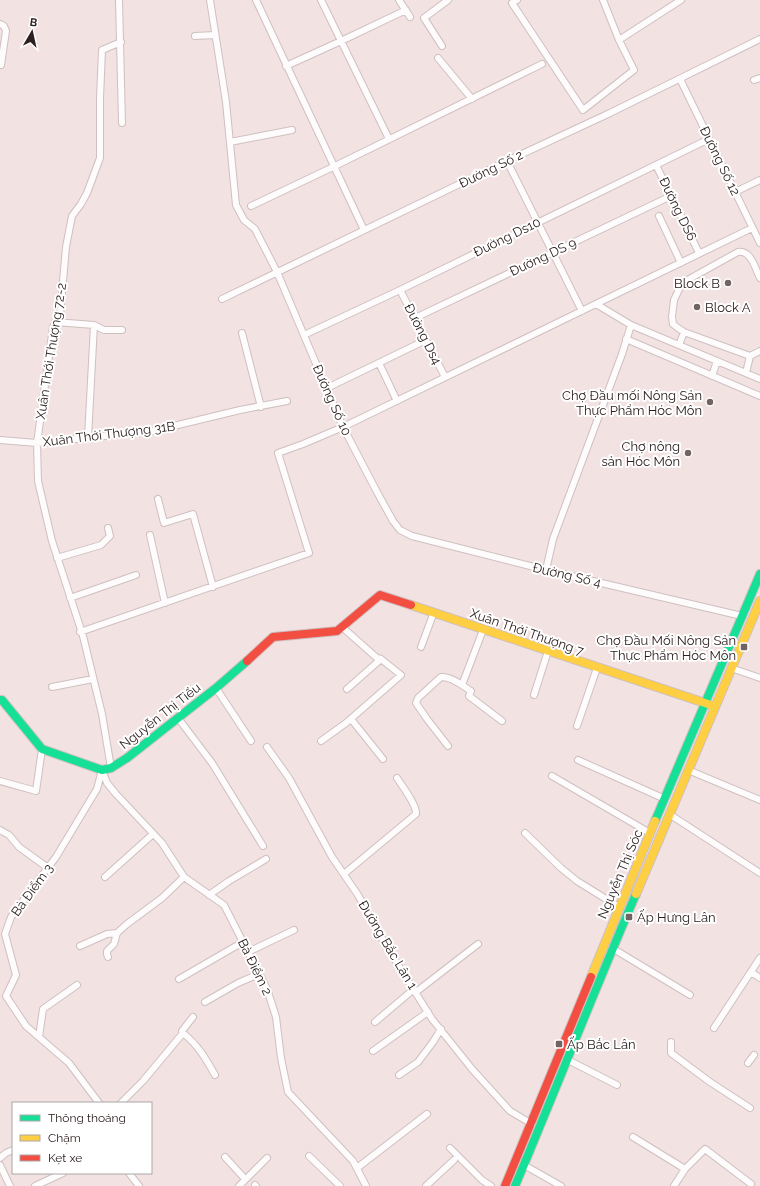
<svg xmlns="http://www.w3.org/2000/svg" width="760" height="1186" font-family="Raleway,sans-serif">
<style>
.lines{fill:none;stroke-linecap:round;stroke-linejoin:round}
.street-casing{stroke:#cfc0c0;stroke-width:8}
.fast-casing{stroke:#cfc0c0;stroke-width:10}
.slow-casing{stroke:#cfc0c0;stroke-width:10}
.jam-casing{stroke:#cfc0c0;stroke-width:10}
.street{stroke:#fdfbfb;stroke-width:6}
.fast{stroke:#16e098;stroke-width:8}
.slow{stroke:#ffcf43;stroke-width:8}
.jam{stroke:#f24e42;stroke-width:8}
.poi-dot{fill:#736464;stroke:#fff;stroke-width:1.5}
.labels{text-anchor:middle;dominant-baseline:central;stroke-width:4;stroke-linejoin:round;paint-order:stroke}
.street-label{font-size:13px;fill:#2e2020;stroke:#fff}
.poi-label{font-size:13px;fill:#2e2020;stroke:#fff;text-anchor:end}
</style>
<rect width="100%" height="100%" fill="#f3e2e2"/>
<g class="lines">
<!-- street casing -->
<g class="street-casing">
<path id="street" d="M119 0 122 123
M210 0 226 102 236 205 244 220 255 229 277 272 343 427 377 492 393 521 400 530 412 536 546 570 742 616
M256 0 364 230
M321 0 389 139
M399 0 410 17
M517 0 512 3 583 110 634 70 619 40 603 0
M0 24 4 26 6 31 1 65
M195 36 215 35
M619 40 681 0
M442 46 424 18 448 0
M438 58 472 99
M286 66 341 41 406 10
M680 79 760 243
M754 80 760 78
M230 142 292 130
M507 161 582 311
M656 165 699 253
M735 192 760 180
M251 206 333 167 542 64
M659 216 681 263
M760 278C755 268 751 250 738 252L682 283 674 300 672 317 673 324 678 328 684 332 750 356 760 351
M400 290 445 377
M222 299 507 161 610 113 760 39
M596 304 631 325 760 379
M415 318 671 196
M55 322 94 325 104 330H122
M242 333 261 407
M304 335 400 290 709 139
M626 339 760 396
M679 345 684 332
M379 363 397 401
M746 373 750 356
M712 376 717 361
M327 388 426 340
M88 437 94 325
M0 440 37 443 153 431 240 410 287 401
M158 499 164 523 193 514 213 587
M150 535 165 603
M57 558 101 545 110 536 108 528
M546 570 553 539 622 354 631 325
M70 598 136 575
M80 632 309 553 278 453 303 444 343 427 752 228
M421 647 434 612
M731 668 760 678
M462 685 483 630
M52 687 93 679
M216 688 251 741
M347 689 381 659
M534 695 548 651
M178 718 212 763 263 846
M351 719 383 759
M577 726 597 668
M321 741 346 723 401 675 381 659 377 658 342 627
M448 746 427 719 416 703 418 698 441 677C451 676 463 686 471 691L469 696 502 721
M267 747 289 778 332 857 358 895 384 942 432 1019 472 1069 510 1111 532 1124
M578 760 665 799
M111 768 102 714 83 636 52 541 38 481 37 443 53 327 60 315 66 247 72 216 81 204 87 193 100 158V98L102 50 121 42
M102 770 107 783 116 794 162 843 184 877 224 905 267 989 276 1017 281 1058 288 1092 353 1161 366 1186
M688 770 760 800
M552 776 650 833
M0 781 36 791 42 749
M669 814 760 873
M0 830 9 835 19 847 48 868
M525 833 561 868 577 881 619 907
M344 874 416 814C417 805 402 786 397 778
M105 877 153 834
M209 895 229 881 266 859
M80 946 107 934 117 933
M612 948 690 995
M248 952 294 930
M108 957 107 954V951L114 944 117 933 127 924 162 898 184 877
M751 972 760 978
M179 979 243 942
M416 992 478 944
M6 996 16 975 5 934 11 917 56 857 97 789 102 770
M6 996 26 1026 69 1063 99 1103
M205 1002 238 983 259 974
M375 1022 414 989
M714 1028 760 958
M183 1033 182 1031 193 1017
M39 1037 43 1009 77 985
M671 1042V1053L710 1082 750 1108
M373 1051 428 1012
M568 1060 617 1085
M748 1063 754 1055
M399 1075 418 1062 433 1042 441 1029
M121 1103 143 1081 183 1033C198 1045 206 1059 215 1075
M633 1137 685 1169 705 1149 751 1184
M450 1148 482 1180 491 1186
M309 1156 340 1186
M225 1157 245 1179
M0 1158 6 1153 13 1150
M0 1165 10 1186
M524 1165 561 1186
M357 1168 427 1114
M129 1173 139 1186
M255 1185 256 1186
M35 1186 63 1173
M239 1186 267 1158
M426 1186 454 1160
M674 1186 685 1169"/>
</g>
<!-- fast casing -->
<g class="fast-casing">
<path id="fast" d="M0 700H2L42 749 102 770 111 768 127 758 216 688 247 661
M655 821 760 574
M515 1186C556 1089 594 991 636 894"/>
</g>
<!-- slow casing -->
<g class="slow-casing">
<path id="slow" d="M411 605 714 706
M636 894 760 601
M591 977 655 821"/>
</g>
<!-- jam casing -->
<g class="jam-casing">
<path id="jam" d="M247 661 273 637 337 631 380 595 411 605
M505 1186 591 977"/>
</g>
<!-- street -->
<use href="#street" class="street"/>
<!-- fast -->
<use href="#fast" class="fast"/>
<!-- slow -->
<use href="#slow" class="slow"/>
<!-- jam -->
<use href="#jam" class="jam"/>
</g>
<!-- markers -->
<g class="poi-dot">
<circle cx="728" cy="283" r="4"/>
<circle cx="697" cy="307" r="4"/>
<circle cx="710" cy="402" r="4"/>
<circle cx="688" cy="453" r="4"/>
<rect x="740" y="643" width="8" height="8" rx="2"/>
<rect x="625" y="913" width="8" height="8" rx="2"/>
<rect x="555" y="1040" width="8" height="8" rx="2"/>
</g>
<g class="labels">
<!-- street labels -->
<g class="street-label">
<text transform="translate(720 161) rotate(64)">Đường Số 12</text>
<text transform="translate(491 169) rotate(-26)">Đường Số 2</text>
<text transform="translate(678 209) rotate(64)">Đường DS6</text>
<text transform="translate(507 237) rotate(-26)">Đường Ds10</text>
<text transform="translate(543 257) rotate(-25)">Đường DS 9</text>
<text transform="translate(423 334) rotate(63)">Đường Ds4</text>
<text transform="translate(51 351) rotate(-81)">Xuân Thới Thượng 72-2</text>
<text transform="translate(332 400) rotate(66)">Đường Số 10</text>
<text transform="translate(109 434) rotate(-7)">Xuân Thới Thượng 31B</text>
<text transform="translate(567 575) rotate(13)">Đường Số 4</text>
<text transform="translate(527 632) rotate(19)">Xuân Thới Thượng 7</text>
<text transform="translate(160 716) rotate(-38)">Nguyễn Thị Tiểu</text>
<text transform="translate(620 874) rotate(-67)">Nguyễn Thị Sóc</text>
<text transform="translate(32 890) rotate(-54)">Bà Điểm 3</text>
<text transform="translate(388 945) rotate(59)">Đường Bắc Lân 1</text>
<text transform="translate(255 967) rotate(64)">Bà Điểm 2</text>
</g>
<!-- poi labels -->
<g class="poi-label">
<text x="720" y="283">Block B</text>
<text x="705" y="307" text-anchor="start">Block A</text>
<text x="702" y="395">Chợ Đầu mối Nông Sản<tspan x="702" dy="15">Thực Phẩm Hóc Môn</tspan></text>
<text x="680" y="446">Chợ nông<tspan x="680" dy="15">sản Hóc Môn</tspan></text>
<text x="736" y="640">Chợ Đầu Mối Nông Sản<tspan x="736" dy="15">Thực Phẩm Hóc Môn</tspan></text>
<text x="637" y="917" text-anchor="start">Ấp Hưng Lân</text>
<text x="567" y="1044" text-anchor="start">Ấp Bắc Lân</text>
</g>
</g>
<!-- legend -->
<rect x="12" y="1102" width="140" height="72" fill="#ffffff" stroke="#aba6a6"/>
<rect x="20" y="1115" width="20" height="6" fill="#16e098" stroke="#aba6a6"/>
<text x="48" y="1122" font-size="12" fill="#2e2020">Thông thoáng</text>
<rect x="20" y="1135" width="20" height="6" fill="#ffcf43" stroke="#aba6a6"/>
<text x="48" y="1142" font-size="12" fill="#2e2020">Chậm</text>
<rect x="20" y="1155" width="20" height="6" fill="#f24e42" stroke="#aba6a6"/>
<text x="48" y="1162" font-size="12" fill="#2e2020">Kẹt xe</text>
<!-- north arrow -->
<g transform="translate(32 32) rotate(9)" stroke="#ffffff" stroke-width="3" paint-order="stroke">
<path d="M0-3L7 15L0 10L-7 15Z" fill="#2e2020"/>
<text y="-6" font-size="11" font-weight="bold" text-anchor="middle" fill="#2e2020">B</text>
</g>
</svg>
